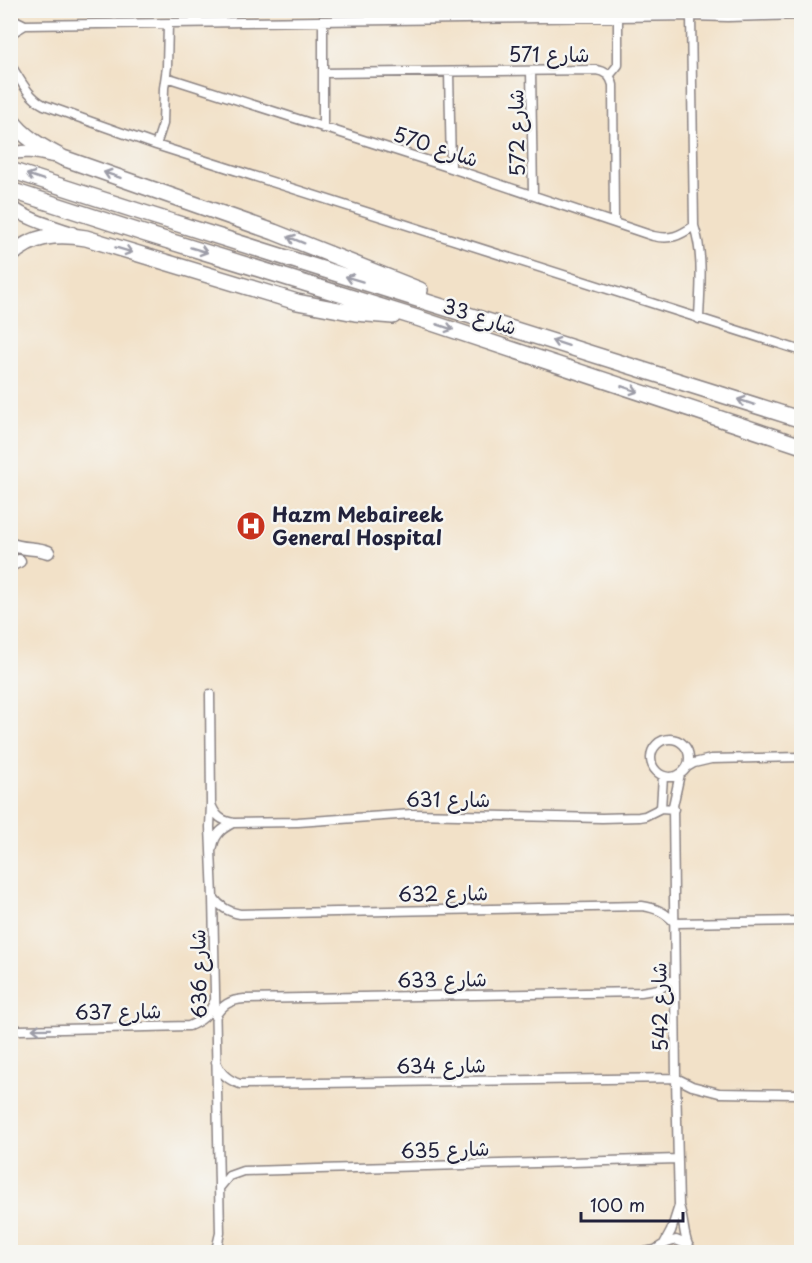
<svg xmlns="http://www.w3.org/2000/svg" width="812" height="1263" font-family="'Playpen Sans','Playpen Sans Arabic',sans-serif">
<style>
.lines{fill:none;stroke-linecap:round;stroke-linejoin:round}
.street-casing{stroke:#8a8282;stroke-width:11}
.primary-casing{stroke:#8a8282;stroke-width:15}
.highway-casing{stroke:#8a8282;stroke-width:18}
.street{stroke:#fff;stroke-width:8}
.primary{stroke:#fff;stroke-width:12}
.highway{stroke:#fff;stroke-width:15}
.oneway{stroke:#9c9ca7}
.labels{text-anchor:middle;dominant-baseline:central;stroke-width:5;stroke-linejoin:round;paint-order:stroke}
.street-label{font-size:20px;fill:#22223b;stroke:#f6f6f2}
.poi-label{font-size:20px;font-weight:bold;fill:#22223b;stroke:#f6f6f2;text-anchor:start}
</style>
<rect width="100%" height="100%" fill="#f6f6f2"/>
<filter id="ink" filterUnits="userSpaceOnUse"><feTurbulence type="fractalNoise" baseFrequency=".0167" numOctaves="2"/><feDisplacementMap in="SourceGraphic" scale="12" xChannelSelector="R" yChannelSelector="G"/><feConvolveMatrix kernelMatrix="1 2 1 2 8 2 1 2 1" color-interpolation-filters="sRGB"/></filter>
<filter id="wash" filterUnits="userSpaceOnUse"><feTurbulence type="fractalNoise" baseFrequency=".008" numOctaves="4" result="noise"/><feDisplacementMap in="SourceGraphic" scale="24" xChannelSelector="R" yChannelSelector="G"/><feGaussianBlur stdDeviation="1.35" result="paint"/><feColorMatrix in="noise" values="0 0 0 0 0 0 0 0 0 0 0 0 0 0 0 0 0 1.4 0 .05"/><feComposite in="paint" operator="in"/></filter>
<g filter="url(#wash)">
<rect width="100%" height="100%" fill="#f2e1c8"/>
</g>
<g filter="url(#ink)">
<g class="lines">
<!-- street casing -->
<g class="street-casing">
<path id="street" d="M10 16 15 20 25 25
M691 16 694 226C704 255 700 288 699 319
M323 22V128
M10 34 25 25 691 16 728 17 802 15
M10 64C20 79 28 97 44 105L156 145 802 351
M531 71 533 195
M449 72 451 168
M323 73 596 70C605 71 611 76 613 85L614 222
M609 76 618 65V17
M166 77 451 168 653 236C671 240 679 236 694 226
M156 145 163 124 164 88 167 67 168 24
M210 694 211 804 210 827 213 897 220 1233 217 1246 212 1252
M651 758a19 19 0 1 1 38 0a19 19 0 1 1-38 0Z
M687 767 694 763 711 759 802 757
M680 774 673 806 676 1078 679 1206C684 1219 683 1232 688 1245
M663 776 661 808 674 809
M211 804C215 816 222 821 234 823L298 822 412 814 602 818 639 817 645 816 661 808
M213 846C215 834 223 828 233 823
M213 897C220 907 228 912 240 914L642 906C656 908 665 912 675 923L802 921
M215 1017C222 1005 230 1000 244 999L641 992 659 989 675 979
M10 1029 20 1030 189 1026C201 1021 209 1015 214 1002
M216 1062C221 1074 228 1080 240 1084L676 1078 692 1086 719 1093 797 1094 802 1090
M220 1187 229 1176 243 1171 678 1159
M664 1244 671 1231 679 1206
M645 1252 655 1250 661 1246
M658 1252 664 1244 676 1240 688 1245 693 1252"/>
</g>
<!-- primary casing -->
<g class="primary-casing">
<path id="primary" d="M10 154C25 149 39 153 53 156
M10 206C28 220 52 226 72 233
M10 544C22 550 36 547 48 552
M10 565 19 561"/>
</g>
<!-- highway casing -->
<g class="highway-casing">
<path id="highway" d="M10 118C23 137 43 148 63 158L274 232 420 290
M10 170 150 215 802 420
M10 190 143 233 417 318 802 446
M10 256C33 235 57 233 86 238L297 302 355 313 393 316"/>
</g>
<!-- street -->
<use href="#street" class="street"/>
<!-- primary -->
<use href="#primary" class="primary"/>
<!-- highway -->
<use href="#highway" class="highway"/>
</g>
<!-- one-way arrows -->
<defs><path id="oneway-shaft" d="M-6 0H5M1.5-3L5.5 0L1.5 3" fill="none" stroke-width="1.6" stroke-linecap="round" stroke-linejoin="round" transform="scale(1.5)"/></defs>
<g class="oneway">
<use href="#oneway-shaft" transform="translate(112 175) rotate(-161)"/>
<use href="#oneway-shaft" transform="translate(35 177) rotate(-162)"/>
<use href="#oneway-shaft" transform="translate(296 240) rotate(-158)"/>
<use href="#oneway-shaft" transform="translate(124 250) rotate(17)"/>
<use href="#oneway-shaft" transform="translate(199 250) rotate(17)"/>
<use href="#oneway-shaft" transform="translate(354 279) rotate(-163)"/>
<use href="#oneway-shaft" transform="translate(445 327) rotate(18)"/>
<use href="#oneway-shaft" transform="translate(560 343) rotate(-162)"/>
<use href="#oneway-shaft" transform="translate(630 389) rotate(18)"/>
<use href="#oneway-shaft" transform="translate(746 402) rotate(-162)"/>
<use href="#oneway-shaft" transform="translate(41 1029) rotate(179)"/>
</g>
</g>
<!-- icons -->
<defs>
<g id="hospital-disc" transform="scale(1.5)"><circle r="9.5" fill="#c8321e" stroke="#f6f6f2"/><path d="M-5-5h3v3.5h4V-5h3V5h-3V1.5h-4V5h-3Z" fill="#fff"/></g>
</defs>
<g fill-rule="evenodd">
<use href="#hospital-disc" x="251" y="526"/>
</g>
<g class="labels">
<!-- street labels -->
<g class="street-label">
<text x="549" y="54">شارع 571</text>
<text transform="translate(516 133) rotate(-91)">شارع 572</text>
<text transform="translate(436 146) rotate(18)">شارع 570</text>
<text transform="translate(480 316) rotate(18)">شارع 33</text>
<text x="448" y="799">شارع 631</text>
<text transform="translate(443 893) rotate(-1)">شارع 632</text>
<text transform="translate(198 974) rotate(-91)">شارع 636</text>
<text transform="translate(442 979) rotate(-1)">شارع 633</text>
<text transform="translate(659 1007) rotate(-91)">شارع 542</text>
<text transform="translate(118 1011) rotate(-1)">شارع 637</text>
<text transform="translate(441 1065) rotate(-1)">شارع 634</text>
<text transform="translate(445 1149) rotate(-2)">شارع 635</text>
</g>
<!-- poi labels -->
<g class="poi-label">
<text x="272" y="514">Hazm Mebaireek<tspan x="272" dy="23">General Hospital</tspan></text>
</g>
</g>
<!-- margin -->
<rect width="812" height="1263" fill="none" stroke="#f6f6f2" stroke-width="36"/>
<!-- scale -->
<path d="M581 1212v9h102v-9" fill="none" stroke="#22223b" stroke-width="3"/>
<text x="590" y="1212" font-size="18" fill="#22223b" stroke="#f6f6f2" stroke-width="4.5" paint-order="stroke">100 m</text>
</svg>
